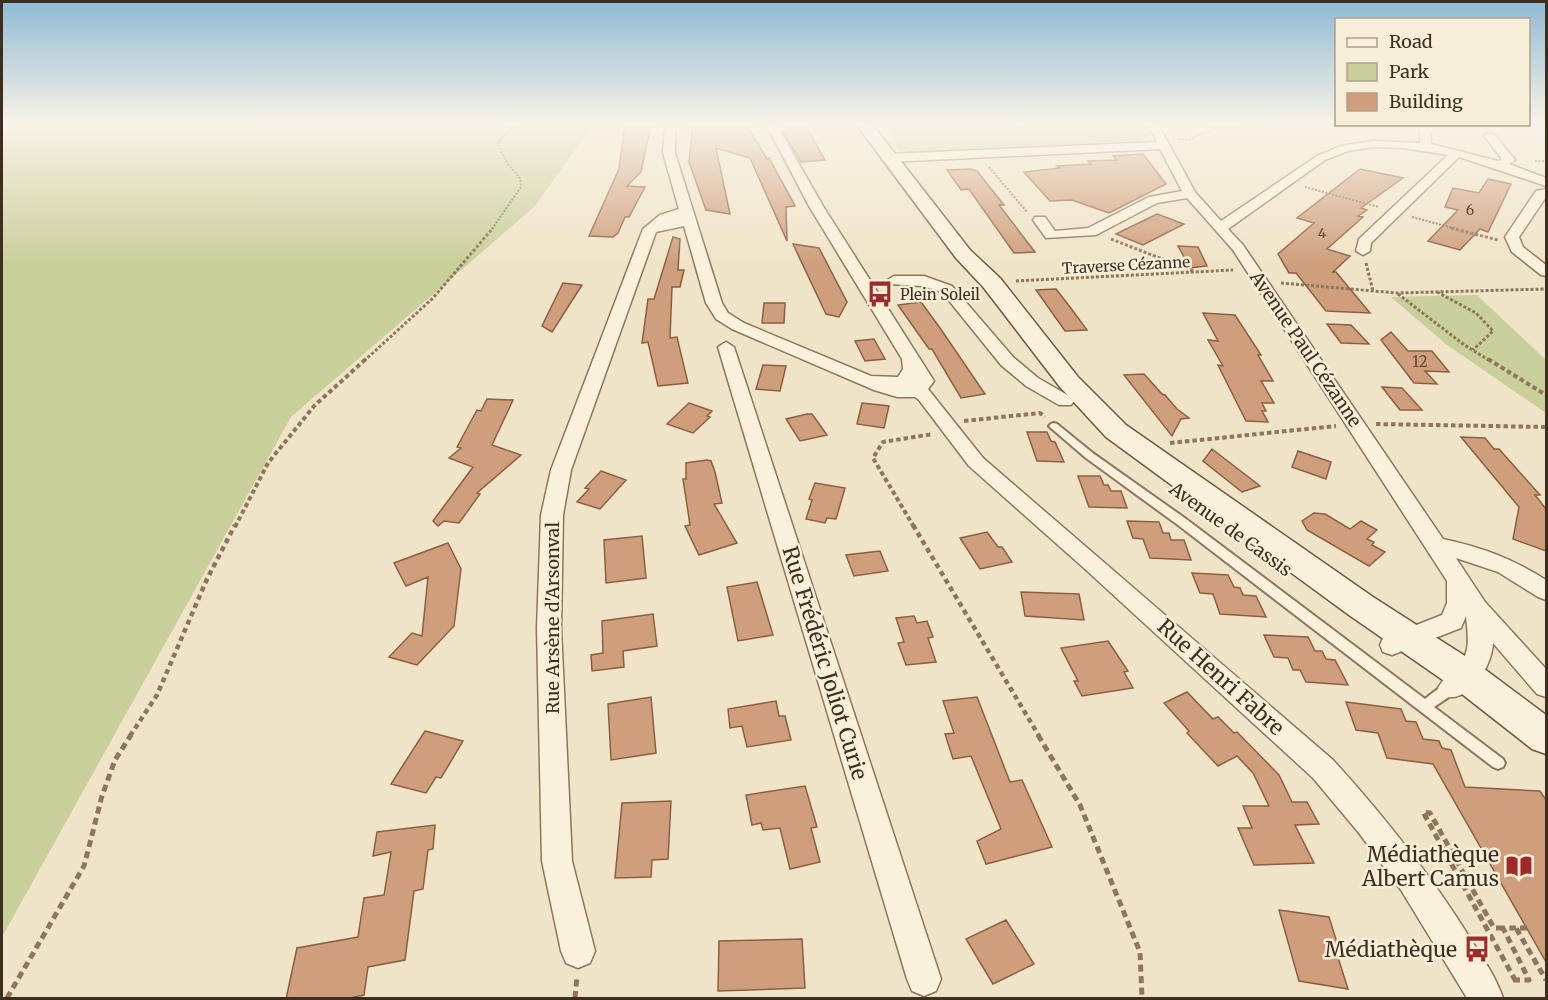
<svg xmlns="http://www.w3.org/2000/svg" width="1548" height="1000" font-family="Merriweather,serif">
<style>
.green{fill:#c9cf9b}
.building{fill:#cf9f7d;stroke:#8d5f41;stroke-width:1.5}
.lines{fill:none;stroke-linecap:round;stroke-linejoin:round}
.service-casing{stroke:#8d765c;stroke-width:4}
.minor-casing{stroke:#8d765c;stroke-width:3}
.secondary-casing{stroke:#6f573f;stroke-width:3}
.path-far4{stroke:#8d765c;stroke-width:2;stroke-dasharray:2 1.5;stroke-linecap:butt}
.path-far3{stroke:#8d765c;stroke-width:3;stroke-dasharray:3 2;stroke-linecap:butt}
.path-far2{stroke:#8d765c;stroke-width:4;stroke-dasharray:4.5 3;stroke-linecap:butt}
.path-far1{stroke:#8d765c;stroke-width:4.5;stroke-dasharray:5 4;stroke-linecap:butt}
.path{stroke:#8d765c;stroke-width:5;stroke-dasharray:7 4.5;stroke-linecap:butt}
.service{fill:#faf1dc;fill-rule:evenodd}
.minor{fill:#faf1dc;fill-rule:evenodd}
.secondary{fill:#faf1dc;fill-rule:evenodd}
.labels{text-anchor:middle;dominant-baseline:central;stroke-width:5;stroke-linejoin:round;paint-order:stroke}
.far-number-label{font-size:14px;fill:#624a37}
.far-street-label{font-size:15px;fill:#3d2e20;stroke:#f7eed8}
.far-poi-label{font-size:15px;fill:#3d2e20;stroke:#f7eed8;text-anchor:start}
.number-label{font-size:15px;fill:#624a37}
.street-label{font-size:18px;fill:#3d2e20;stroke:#f7eed8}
.near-street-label{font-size:21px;fill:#3d2e20;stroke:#f7eed8}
.near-poi-label{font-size:21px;fill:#3d2e20;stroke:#f7eed8;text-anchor:end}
</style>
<rect width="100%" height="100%" fill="#f0e4c8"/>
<!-- green -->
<path class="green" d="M2 124H594L534 207 291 417 2 937Z
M888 124H1145L1150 134 1146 138 1139 141 912 152 898 150Z
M1477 295 1546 360V413L1447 345 1391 297Z"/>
<!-- building -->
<path class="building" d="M625 124H651L641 172 627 186 645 187 629 217H625L618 233 613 237 589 236 619 169Z
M693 124H746L767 159 769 158 795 206 786 207 787 241 750 158 716 148 730 214 706 210 689 162Z
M783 124H805L825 160 801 162 783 132 787 133Z
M1143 154 1166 184 1109 213 1072 200 1050 201 1024 172 1060 168 1057 166 1091 164 1088 161 1117 160 1113 156Z
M970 169 977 171 981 176 1004 205H999L1035 252 1014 253 969 189 961 190 947 170Z
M1360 169 1403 178 1361 208 1367 210 1358 216 1363 217 1327 249 1350 256 1333 272H1336L1370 313 1326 311 1296 273H1289L1278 254 1314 223 1297 218Z
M1488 179 1511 184 1488 232 1480 229 1460 250 1428 241 1458 210 1445 207 1453 188 1479 193Z
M1157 214 1184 224 1143 245 1116 234Z
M673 237 680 239 678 270H684L680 287H672L670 338 677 337 688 383 658 386 648 342 642 343 648 299H654Z
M793 244 819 248 847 302 839 317 826 314Z
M1178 246 1198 247 1207 266 1190 268Z
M563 283 582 285 552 332 542 326Z
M1056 289 1070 307 1087 330 1065 331 1036 290Z
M921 302 940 328 985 394 961 398 932 349H929L898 305Z
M764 303H785L784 323H762Z
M1203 313 1235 315 1261 355H1258L1273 381H1261L1274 403H1262L1266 411H1262L1268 422 1246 421 1218 365 1223 366 1208 340 1218 341Z
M1327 324 1351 325 1369 344 1341 343Z
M1391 332 1408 351H1432L1449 372 1425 371 1437 384 1414 383 1381 340Z
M874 339 885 359 865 361 855 341Z
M763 365 786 366 780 391 756 389Z
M1144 374 1162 394 1165 395 1177 409 1189 418 1181 419 1172 436 1124 375Z
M1382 387 1402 388 1422 410H1400Z
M487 399 513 400 492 445 521 455 477 493 480 494 459 523 444 521 438 526 433 521 473 467 449 458 461 448 457 447 477 410 481 411Z
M689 403 712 411 707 416 710 417 693 433 667 424Z
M862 403 889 406 884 428 857 424Z
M807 414H812L827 435 800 441 786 419Z
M1027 432H1047L1051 441 1055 442 1064 462 1037 461Z
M1461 437 1485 438 1494 449H1499L1540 495H1535L1546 509V551L1513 539 1519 507Z
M1212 449 1260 486 1242 492 1203 461Z
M1298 451 1331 462 1326 479 1292 467Z
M707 460 711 461 715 472 722 503 714 504 737 543 699 555 685 526 690 525 683 479H686V463Z
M601 471 626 480 600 509 577 502 589 489 585 488Z
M1078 476H1100L1104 485H1108L1111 491H1121L1127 508 1089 507Z
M815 483 845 488 836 519 827 518 825 523 806 519 812 500 809 499Z
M1314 513 1325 514 1350 529 1361 521 1377 530 1367 539 1374 542 1372 545 1385 552 1369 566 1307 530 1302 521Z
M1127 521 1159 522 1163 533H1169L1171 540H1184L1191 560 1150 558 1143 539 1133 538Z
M987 532 998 547H1002L1012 562 980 569 960 538Z
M642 536 646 578 606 583 604 540Z
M448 543 461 569 454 626 417 665 389 657 412 633 422 636 428 577 406 586 394 563Z
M880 551 888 571 854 576 846 555Z
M1192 573 1228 575 1234 587 1240 588 1243 595 1256 596 1266 617 1220 614 1213 594 1200 593Z
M757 582 773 635 738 641 727 587Z
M1021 592 1079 594 1084 620 1025 616Z
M653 614 657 646 623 651 624 667 592 671 591 655 603 653 602 621Z
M914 616 917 623 927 621 933 637 928 638 936 662 906 665 898 643 904 642 896 618Z
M1264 635 1308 637 1315 651H1322L1326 659 1335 660 1348 685 1306 682 1300 670H1293L1288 658 1274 657Z
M1108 641 1128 671 1124 672 1133 688 1082 696 1074 681H1078L1061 648Z
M1187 692 1213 719 1218 717 1234 733 1237 732 1279 775 1292 802H1307L1319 824 1295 825 1314 863 1254 865 1238 828H1252L1243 806H1269L1253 773 1237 756 1218 766 1187 733 1189 731 1164 703Z
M651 697 656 753 611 760 608 704Z
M977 697 1010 782 1022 780 1052 847 986 864 977 841 1001 829 971 756 953 759 945 734 954 733 943 701Z
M776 701 779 716H785L791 740 747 747 742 726 730 728 728 709Z
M1346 702 1401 709 1406 721 1416 722 1423 739 1439 741 1442 748 1451 750 1465 787 1540 791 1546 800V962L1433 764 1387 758 1378 733 1356 730Z
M425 731 463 741 441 778 436 777 426 793 391 784Z
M805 786 817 827 811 828 820 862 790 869 780 828 763 830 761 823 752 825 746 795Z
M671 801 668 859 652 860 651 877 615 878 622 803Z
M435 825 433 849 428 850 423 889 414 891 405 960 368 967 364 995 345 999H286L297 948 358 937 364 898 384 895 391 852 373 856 377 832Z
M1279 910 1329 917 1339 949 1335 948 1348 989 1299 981Z
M1006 920 1034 964 993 984 966 939Z
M802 939 805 988 718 991 719 941Z"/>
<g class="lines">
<!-- service casing -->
<g class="service-casing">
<path id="service" d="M1054 423 1057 424 1094 454 1186 519 1425 699C1433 693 1445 681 1456 684L1458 688 1456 692 1434 707 1503 759 1505 763 1503 767 1498 769 1493 767 1178 525 1086 458 1051 428 1049 426 1051 424Z"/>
</g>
<!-- minor casing -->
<g class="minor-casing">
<path id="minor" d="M665 124H675V153L722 303 728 313 744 323 871 376 898 377 903 369 902 359 809 206 766 124H776L823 206 934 381 928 389 983 458 1333 760C1384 816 1430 874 1470 938 1482 957 1496 977 1503 998H1467L1401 890 1359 833 1313 778 1085 569 969 466 919 400 915 397H897L874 390 732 329 716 319 706 303 684 226 656 232 571 470 563 515 561 628 572 861 595 951 590 963 578 968 566 963 561 951 542 861 537 628 541 515 551 470 643 229 660 215 679 209 663 153Z
M1148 124H1158L1195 192 1221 221 1317 156 1341 146 1373 141 1420 143 1419 124H1429L1431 144 1498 161 1502 159 1484 136 1486 134H1494L1515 160 1509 164 1546 178V186L1459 157 1371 243 1370 251 1363 255 1356 251 1359 239 1448 155 1403 148 1373 147 1348 151 1325 160 1228 229 1243 245 1443 539C1484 548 1511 558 1546 580V600L1538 597 1498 572 1456 558 1485 602 1546 669V697L1537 694 1493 643C1492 667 1468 705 1442 696L1438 688C1442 680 1448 676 1454 670 1472 655 1468 638 1466 616L1461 628 1453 631 1392 655 1383 652 1380 645 1383 638 1442 615 1447 603V581L1233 250 1187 198 1157 203 1096 235 1046 238 1033 220 1035 217H1045L1055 231 1088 228 1149 197 1182 191 1160 149 888 162 882 158 888 154 1157 142Z
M1546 189V197L1519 237 1523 247 1546 265V276L1541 275 1512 252 1505 237 1536 191Z
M894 276H924L952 286 1013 357 1038 378 1071 397 1074 401 1071 405H1059L1026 386 1001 365 942 292 922 286 889 284 886 281Z
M726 342 734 347 941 979 936 991 924 996 912 991 907 979 718 347Z"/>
</g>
<!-- secondary casing -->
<g class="secondary-casing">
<path id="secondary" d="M856 124H872L970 250 1000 278 1078 377 1126 425 1373 597 1479 665 1546 715V754L1532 749 1453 687 1349 615 1106 437 1060 387 984 288 956 258Z"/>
</g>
<!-- path-far4 -->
<path class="path-far4" d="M1222 126 1239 128 1248 124
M1178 139 1188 140 1224 124
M1535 161H1546
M989 167 1027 212
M1305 187 1379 207
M1412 217 1457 229
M492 229 521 187 520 178 507 163 498 144 502 137 519 124"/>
<!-- path-far3 -->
<path class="path-far3" d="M1451 228 1498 240
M1111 239 1193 271
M1366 263 1373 291
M1016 281 1233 270
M1281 283 1397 293 1546 289
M1437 292 1476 313 1493 331 1473 350
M1398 294 1463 344 1490 361
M364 361 433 298 493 228"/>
<!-- path-far2 -->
<path class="path-far2" d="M1488 359 1546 395
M964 421 1040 413 1045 417
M1376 424 1546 427
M1170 443 1336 426
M235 527 268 463 315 405 366 359
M914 527 873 458 883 442 933 434"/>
<!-- path-far1 -->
<path class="path-far1" d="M913 525 1039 736
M130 736 157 695 207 579 235 525"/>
<!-- path -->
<path class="path" d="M1038 735 1080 805 1140 952 1142 998
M1503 928H1494L1430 813 1423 812 1515 980
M1527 928H1516L1546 980
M1513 980H1529L1503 928H1516
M7 998 84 866 102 796 115 760 131 735
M575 998 577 976"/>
<!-- service -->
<use href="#service" class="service"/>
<!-- minor -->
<use href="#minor" class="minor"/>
<!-- secondary -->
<use href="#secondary" class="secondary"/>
</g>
<!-- sky -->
<linearGradient id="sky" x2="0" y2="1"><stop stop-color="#8fbad6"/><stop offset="0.47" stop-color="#f8f3e6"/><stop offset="1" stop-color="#f8f3e6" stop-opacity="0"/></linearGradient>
<rect width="1548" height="264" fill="url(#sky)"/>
<!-- icons -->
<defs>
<g id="bus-bare" transform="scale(2.07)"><path d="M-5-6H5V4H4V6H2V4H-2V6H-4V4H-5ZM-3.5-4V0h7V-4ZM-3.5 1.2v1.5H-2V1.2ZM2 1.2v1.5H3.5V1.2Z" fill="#9e2a2b" stroke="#f7eed8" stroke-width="2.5" paint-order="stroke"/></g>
<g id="library-bare" transform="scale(2.07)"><path d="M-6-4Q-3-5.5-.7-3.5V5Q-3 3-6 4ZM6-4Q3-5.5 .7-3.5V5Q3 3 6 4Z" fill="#9e2a2b" stroke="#f7eed8" stroke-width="2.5" paint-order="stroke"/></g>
</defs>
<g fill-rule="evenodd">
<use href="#bus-bare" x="880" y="294"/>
<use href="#library-bare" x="1519" y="866"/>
<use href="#bus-bare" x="1477" y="949"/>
</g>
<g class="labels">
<!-- far-number labels -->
<g class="far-number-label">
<text x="1470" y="210">6</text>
<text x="1322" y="233">4</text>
</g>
<!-- far-street labels -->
<g class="far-street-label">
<text transform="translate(1126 265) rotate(-3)">Traverse Cézanne</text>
</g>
<!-- far-poi labels -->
<g class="far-poi-label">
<text x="900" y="294">Plein Soleil</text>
</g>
<!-- number labels -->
<g class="number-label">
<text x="1420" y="361">12</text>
</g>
<!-- street labels -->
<g class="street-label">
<text transform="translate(1306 349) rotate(56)">Avenue Paul Cézanne</text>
<text transform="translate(1231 529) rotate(36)">Avenue de Cassis</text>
<text transform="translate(552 618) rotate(-90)">Rue Arsène d'Arsonval</text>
</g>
<!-- near-street labels -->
<g class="near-street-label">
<text transform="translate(825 663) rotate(73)">Rue Frédéric Joliot Curie</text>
<text transform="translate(1221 677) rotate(42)">Rue Henri Fabre</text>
</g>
<!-- near-poi labels -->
<g class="near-poi-label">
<text x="1499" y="854">Médiathèque<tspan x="1499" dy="24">Albert Camus</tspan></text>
<text x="1457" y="949">Médiathèque</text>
</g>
</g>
<!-- border -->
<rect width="1548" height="1000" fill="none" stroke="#3d2e20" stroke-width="6"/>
<!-- legend -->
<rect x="1335" y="18" width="195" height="108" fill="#f7eed8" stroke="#ada18e" stroke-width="1.5"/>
<rect x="1347" y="38" width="30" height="9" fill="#faf1dc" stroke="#ada18e" stroke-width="1.5"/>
<text x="1389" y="48" font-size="18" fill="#3d2e20">Road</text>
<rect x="1347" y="63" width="30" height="18" fill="#c9cf9b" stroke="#ada18e" stroke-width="1.5"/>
<text x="1389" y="78" font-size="18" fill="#3d2e20">Park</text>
<rect x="1347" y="93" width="30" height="18" fill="#cf9f7d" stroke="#ada18e" stroke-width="1.5"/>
<text x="1389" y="108" font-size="18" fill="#3d2e20">Building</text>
</svg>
